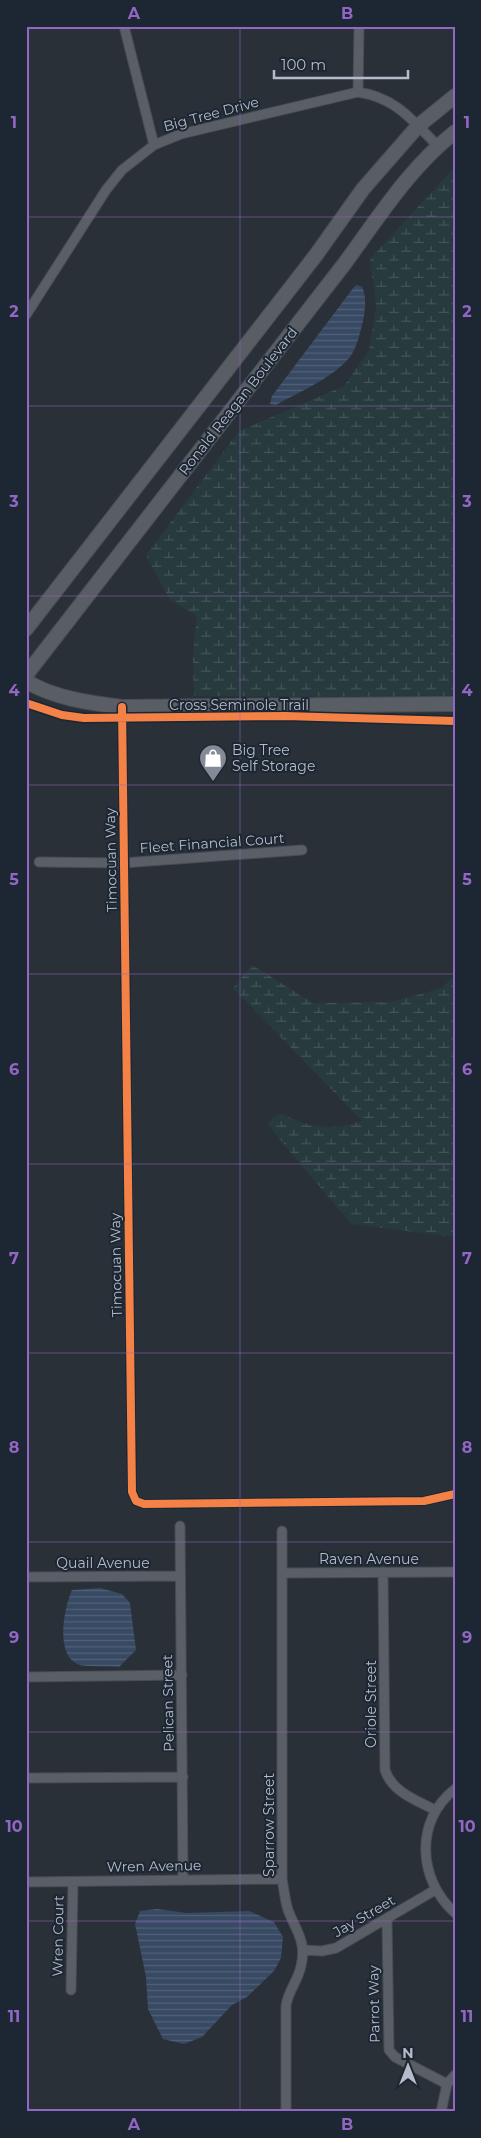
<svg xmlns="http://www.w3.org/2000/svg" width="481" height="2138" font-family="Montserrat,sans-serif">
<style>
.wetland{fill:url(#wetland-marsh)}
.water{fill:url(#water-rules)}
.lines{fill:none;stroke-linecap:round;stroke-linejoin:round}
.street-casing{stroke:#484c53;stroke-width:11}
.secondary-casing{stroke:#484c53;stroke-width:16}
.street{stroke:#5a5e66;stroke-width:9}
.secondary{stroke:#595d64;stroke-width:14}
.cycleway-casing{stroke:#1d2633;stroke-width:11}
.cycleway{stroke:#f48246;stroke-width:8}
.grid{fill:none;stroke:#9266c3;stroke-width:1;stroke-opacity:0.55}
.labels{text-anchor:middle;dominant-baseline:central;stroke-width:4;stroke-linejoin:round;paint-order:stroke}
.street-label{font-size:14px;fill:#b4bcc9;stroke:#1d2633}
.poi-label{font-size:14px;fill:#b4bcc9;stroke:#1d2633;text-anchor:start}
.neatline{fill:none;stroke:#9266c3;stroke-width:2}
.grid-label{font-size:16px;text-anchor:middle;font-weight:bold;fill:#9266c3}
</style>
<defs>
<pattern id="wetland-marsh" width="20" height="14" patternUnits="userSpaceOnUse" patternTransform="scale(1.25)"><rect width="20" height="14" fill="#273a3e"/><path d="M1 5h8M5 5V1M11 12h8M15 12V8" fill="none" stroke="#445559"/></pattern>
<pattern id="water-rules" width="6" height="5" patternUnits="userSpaceOnUse" patternTransform="scale(1.25)"><rect width="6" height="5" fill="#384963"/><path d="M0 2.5h6" fill="none" stroke="#526178"/></pattern>
</defs>
<rect width="100%" height="100%" fill="#2a3038"/>
<!-- wetland -->
<path class="wetland" d="M455 167V697L194 696 193 654 197 616 170 600 146 555 239 431 344 386 369 350 376 308 370 259Z
M252 965 313 1003 392 1002 442 988 455 974V1237L351 1224 277 1136 268 1123 277 1114C287 1114 293 1120 303 1123 325 1129 341 1128 362 1121L233 988Z"/>
<!-- water -->
<path class="water" d="M357 285 362 287C367 297 365 311 363 321 360 333 357 347 350 357 333 378 299 392 276 405L270 404 272 396 354 287Z
M100 1588 122 1594 130 1603 136 1650 119 1667C110 1666 86 1667 80 1665 54 1657 64 1608 72 1590Z
M157 1909 187 1913 249 1911 274 1922 283 1937 281 1958 274 1971 247 1997 232 2005 202 2037 184 2044 163 2039 148 2009 146 1977 135 1924 140 1911Z"/>
<g class="lines">
<!-- street casing -->
<g class="street-casing">
<path id="street" d="M124 26 154 145
M358 92 359 26
M26 315 106 190 122 170 154 145 181 134 358 92C396 98 411 119 437 145
M122 707 132 1492 136 1501 144 1504 424 1501 455 1494
M39 862 123 863 302 850
M180 1526 183 1879
M282 1531V1879C284 1889 285 1901 288 1910 296 1931 307 1942 301 1966 298 1981 288 1991 286 2006V2112
M383 1572 385 1770C392 1792 416 1800 435 1810
M283 1573 455 1572
M26 1577 180 1576
M26 1677 182 1675
M26 1778 183 1777
M455 1789C414 1821 418 1880 455 1913
M26 1882 282 1879
M387 1919 389 2050 395 2057 447 2084
M303 1950 322 1951 336 1948 435 1890
M71 1990 73 1882
M441 2112 447 2084 455 2075"/>
</g>
<!-- secondary casing -->
<g class="secondary-casing">
<path id="secondary" d="M26 629 316 255 363 189 418 126 455 96
M26 675 345 263C378 218 410 167 455 132
M26 681C53 698 90 703 122 707L455 704"/>
</g>
<!-- street -->
<use href="#street" class="street"/>
<!-- secondary -->
<use href="#secondary" class="secondary"/>
<!-- cycleway casing -->
<g class="cycleway-casing">
<path id="cycleway" d="M26 703 62 715 84 718 285 716 455 721
M122 707 132 1492 136 1501 144 1504 424 1501 455 1494"/>
</g>
<!-- cycleway -->
<use href="#cycleway" class="cycleway"/>
</g>
<!-- grid -->
<path class="grid" d="M240 26V2112M26 217H455M26 406H455M26 596H455M26 785H455M26 974H455M26 1164H455M26 1353H455M26 1542H455M26 1732H455M26 1921H455"/>
<!-- icons -->
<defs>
<g id="shop-pin" transform="scale(1.4375)"><path d="M0 17L-7.5 6A9.5 9.5 0 1 1 7.5 6Z" fill="#848b96" stroke="#1d2633"/><path d="M-5-2.5h2.3a2.7 3.5 0 0 1 5.4 0H5L5.5 6h-11ZM-1.5-2.5h3a1.5 2.3 0 0 0-3 0Z" fill="#fff"/></g>
</defs>
<g fill-rule="evenodd">
<use href="#shop-pin" x="213" y="758"/>
</g>
<g class="labels">
<!-- street labels -->
<g class="street-label">
<text transform="translate(211 114) rotate(-15)">Big Tree Drive</text>
<text transform="translate(238 401) rotate(-52)">Ronald Reagan Boulevard</text>
<text x="239" y="705">Cross Seminole Trail</text>
<text transform="translate(212 843) rotate(-4)">Fleet Financial Court</text>
<text transform="translate(111 860) rotate(-91)">Timocuan Way</text>
<text transform="translate(116 1265) rotate(-91)">Timocuan Way</text>
<text x="369" y="1559">Raven Avenue</text>
<text x="103" y="1563">Quail Avenue</text>
<text transform="translate(168 1703) rotate(-91)">Pelican Street</text>
<text transform="translate(371 1704) rotate(-90)">Oriole Street</text>
<text transform="translate(269 1825) rotate(-90)">Sparrow Street</text>
<text transform="translate(154 1866) rotate(-1)">Wren Avenue</text>
<text transform="translate(364 1916) rotate(-30)">Jay Street</text>
<text transform="translate(58 1936) rotate(-89)">Wren Court</text>
<text transform="translate(374 2004) rotate(-91)">Parrot Way</text>
</g>
<!-- poi labels -->
<g class="poi-label">
<text x="232" y="750">Big Tree<tspan x="232" dy="16">Self Storage</tspan></text>
</g>
</g>
<!-- border -->
<rect width="481" height="2138" fill="none" stroke="#1d2633" stroke-width="55"/>
<!-- north arrow -->
<g transform="translate(408 2066)" stroke="#1d2633" stroke-width="4" paint-order="stroke">
<path d="M0-4L9 19L0 12L-9 19Z" fill="#b4bcc9"/>
<text y="-8" font-size="14" font-weight="bold" text-anchor="middle" fill="#b4bcc9">N</text>
</g>
<!-- scale -->
<path d="M274 70v8h134v-8" fill="none" stroke="#b4bcc9" stroke-width="2.5"/>
<text x="281" y="70" font-size="15" fill="#b4bcc9" stroke="#1d2633" stroke-width="4" paint-order="stroke">100 m</text>
<rect x="28" y="28" width="426" height="2082" class="neatline"/>
<g class="grid-label">
<text x="134" y="19">A</text>
<text x="347" y="19">B</text>
<text x="14" y="128">1</text>
<text x="467" y="128">1</text>
<text x="14" y="317">2</text>
<text x="467" y="317">2</text>
<text x="14" y="507">3</text>
<text x="467" y="507">3</text>
<text x="14" y="696">4</text>
<text x="467" y="696">4</text>
<text x="14" y="885">5</text>
<text x="467" y="885">5</text>
<text x="14" y="1075">6</text>
<text x="467" y="1075">6</text>
<text x="14" y="1264">7</text>
<text x="467" y="1264">7</text>
<text x="14" y="1453">8</text>
<text x="467" y="1453">8</text>
<text x="14" y="1643">9</text>
<text x="467" y="1643">9</text>
<text x="14" y="1832">10</text>
<text x="467" y="1832">10</text>
<text x="14" y="2022">11</text>
<text x="467" y="2022">11</text>
<text x="134" y="2130">A</text>
<text x="347" y="2130">B</text>
</g>
</svg>
